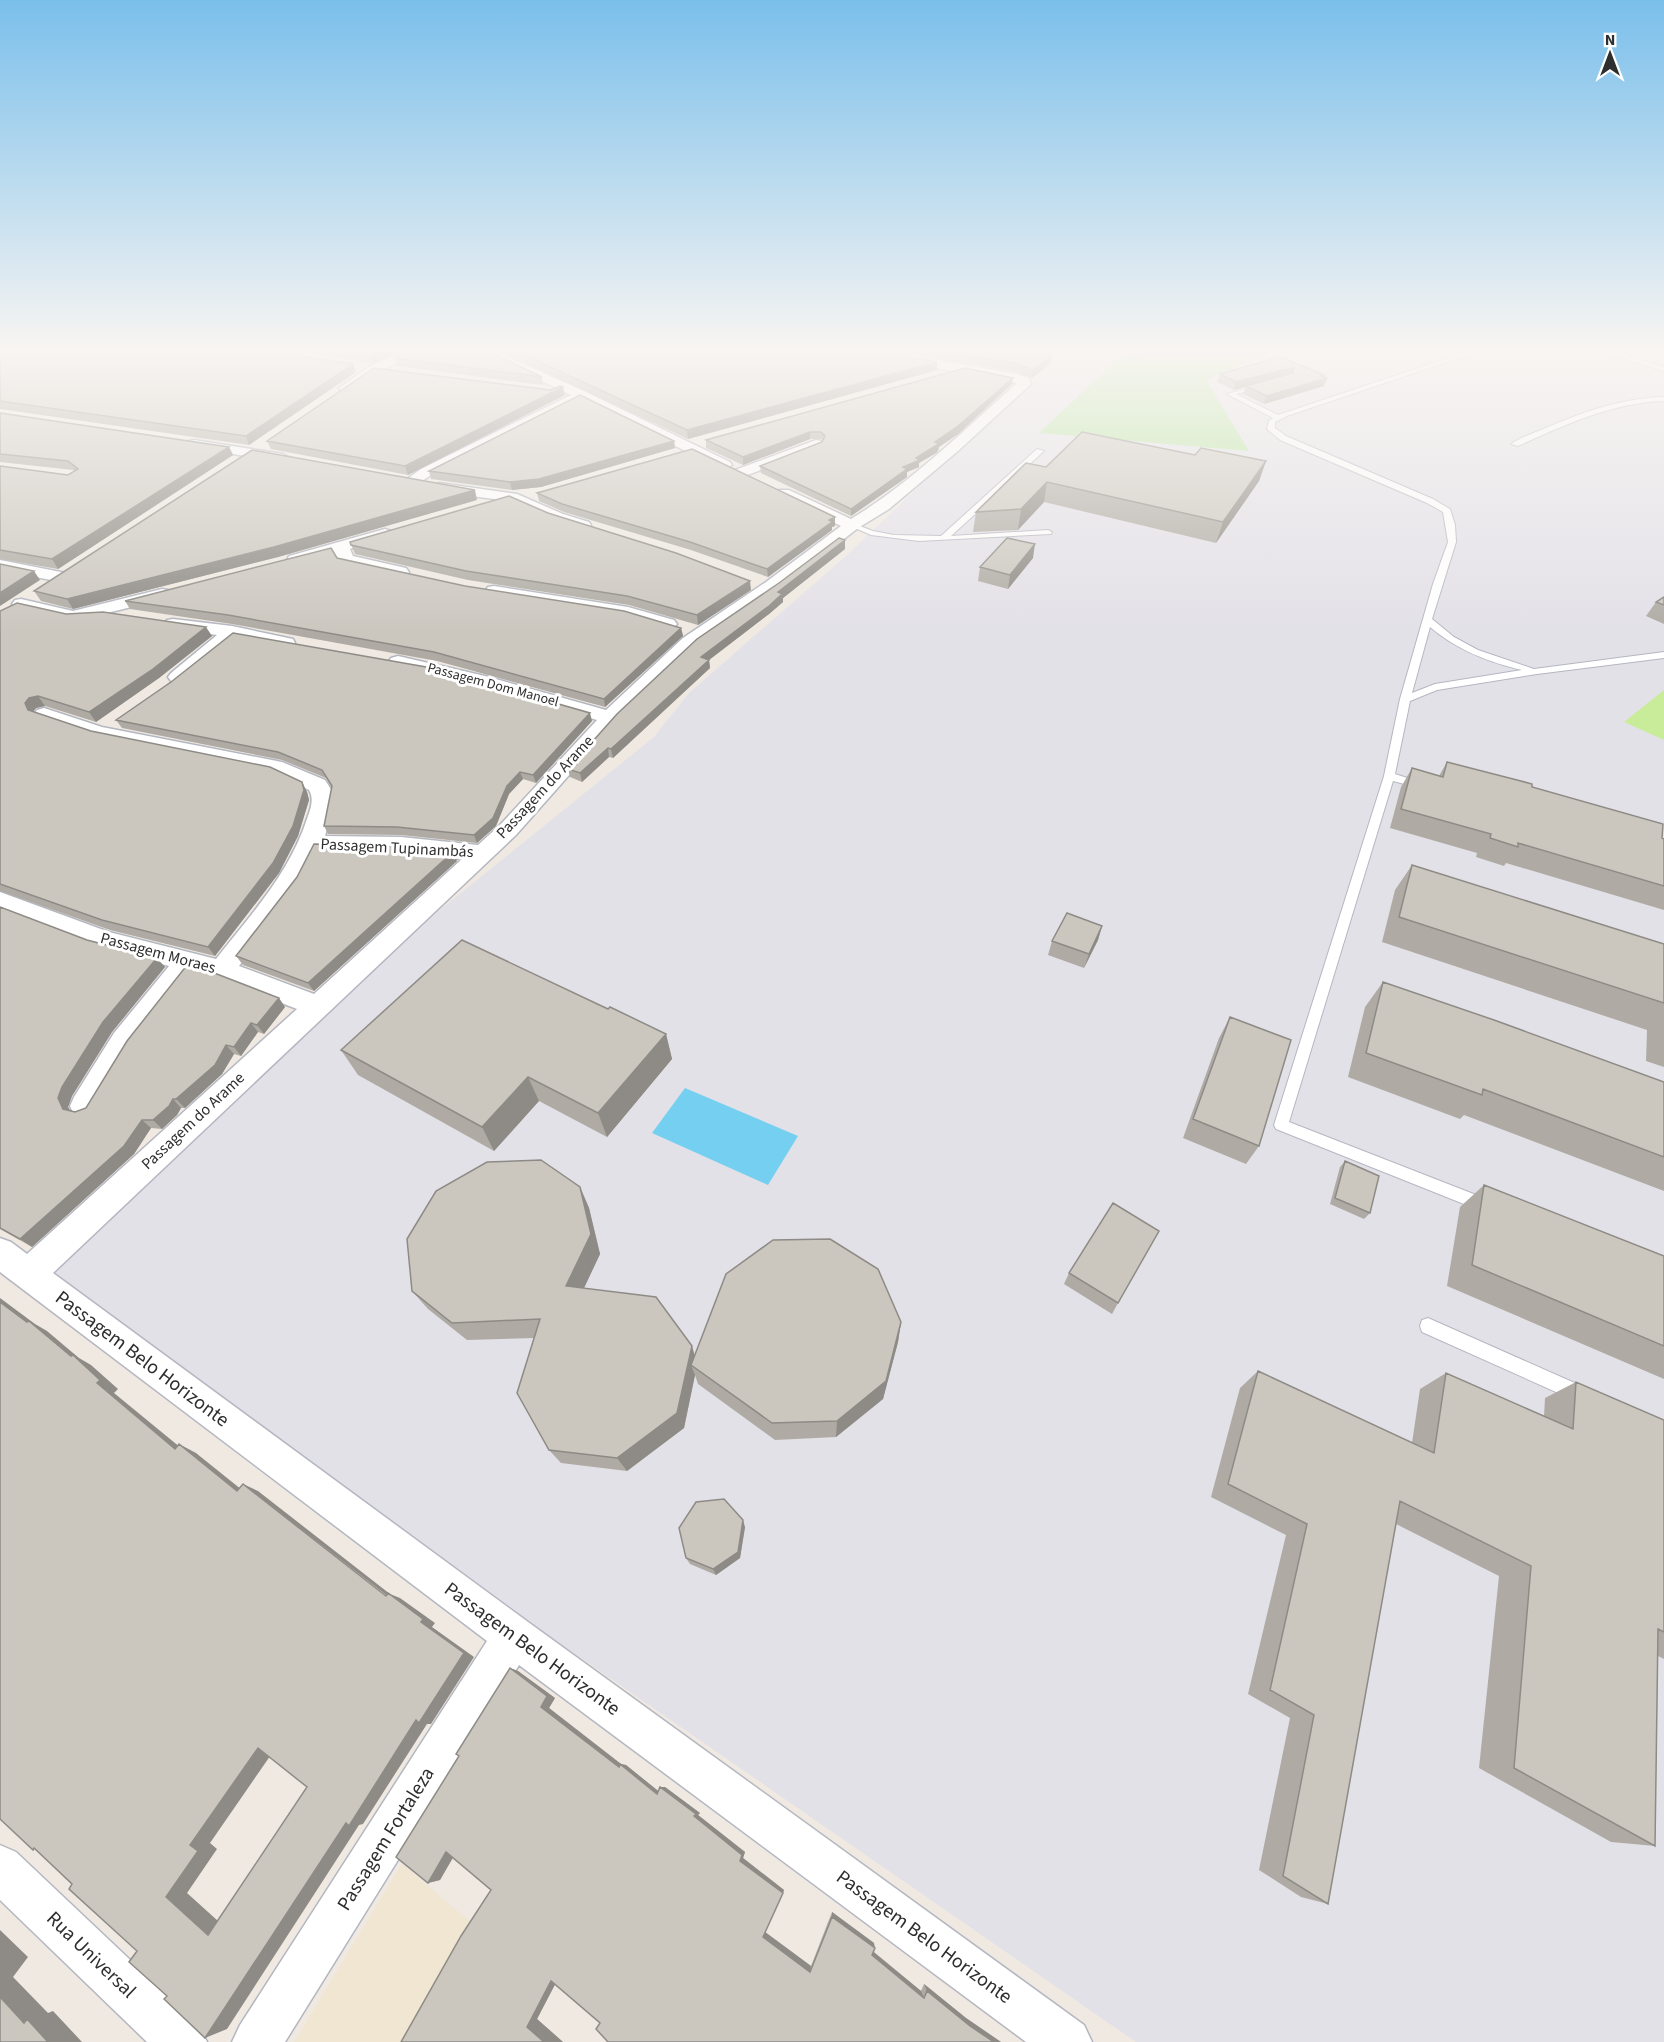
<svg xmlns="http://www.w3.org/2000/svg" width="1664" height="2042" font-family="'Source Sans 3',sans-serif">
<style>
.industrial{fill:#e3e1e8}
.education{fill:#f0e6d1}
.green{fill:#b6e59e}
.pitch{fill:#c9ec9a}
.water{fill:#75cff0}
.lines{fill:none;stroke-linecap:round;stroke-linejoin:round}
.service-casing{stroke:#b4b7c1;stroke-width:2}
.minor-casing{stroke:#b4b7c1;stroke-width:3}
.service{fill:#fff;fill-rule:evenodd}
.minor{fill:#fff;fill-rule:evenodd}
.wall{fill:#afaba4}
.shaded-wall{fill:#8e8b86}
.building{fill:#cbc7bf;stroke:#8e8b86;stroke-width:1.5;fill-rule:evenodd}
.labels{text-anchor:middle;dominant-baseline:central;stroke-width:6;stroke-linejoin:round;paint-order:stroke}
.far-street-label{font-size:14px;fill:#2e2e2e;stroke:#fff}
.street-label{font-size:16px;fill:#2e2e2e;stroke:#fff}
.near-street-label{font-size:20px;fill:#2e2e2e;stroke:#fff}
</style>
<rect width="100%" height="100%" fill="#efe9e1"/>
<!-- industrial -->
<path class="industrial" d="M1081 349H1664V2042H1136L29 1276 384 955 654 737 689 693 846 556 987 422 1029 384Z"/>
<!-- education -->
<path class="education" d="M402 1864 469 1921 401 2042H294Z"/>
<!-- green -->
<path class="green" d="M1157 349H1268L1270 352 1206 380 1249 451 1039 433 1117 360Z"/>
<!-- pitch -->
<path class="pitch" d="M1664 690V740L1624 722Z"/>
<!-- water -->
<path class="water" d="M685 1088 798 1136 768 1185 652 1133Z"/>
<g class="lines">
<!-- service casing -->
<g class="service-casing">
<path id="service" d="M1475 349H1485L1287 416 1275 422V428L1286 436 1433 499 1450 509 1455 525 1456 542 1432 619 1454 637 1478 650 1534 669 1664 652V658L1537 674 1437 690 1410 701 1395 774 1423 783 1424 785 1419 788 1393 781 1289 1122 1489 1200 1492 1205 1489 1210 1484 1212 1276 1129 1274 1125 1384 776 1400 699 1433 584 1448 542 1443 512 1427 503 1280 440 1267 429 1269 421 1273 418 1227 394 1264 384V386L1236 394 1278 415ZM1430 627C1457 650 1488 662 1522 670L1435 684 1412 693Z
M1594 349H1604L1664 367V371Z
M1664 397V401C1611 403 1565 425 1518 446L1511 444C1520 438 1531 434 1541 430 1581 413 1620 398 1664 397Z
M1037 449 1044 451 951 536 1048 530 1052 532 1051 534 919 541 871 535 848 525 852 523 873 531 894 535 941 536Z
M1428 1318 1586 1388 1589 1394 1586 1400 1580 1403 1574 1400 1422 1332 1420 1326 1422 1320Z"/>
</g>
<!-- minor casing -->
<g class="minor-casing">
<path id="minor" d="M411 349H428L378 372 351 391H341L339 388 370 366Z
M473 349H490L586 392 730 462 732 465 725 469 720 468 582 400 431 475 416 485H406L403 482 421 469 571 395Z
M848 349H876L1017 374 1029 378 1031 384 958 451 889 509 858 528 778 590 697 646 617 721 516 835 53 1273 528 1622 1084 2025 1092 2042H1026L519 1665 285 2042H232L240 2025 487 1641 0 1272V1238L11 1242 27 1254 297 1009 217 978 194 972 134 1049 94 1115 84 1118 74 1115 70 1106 74 1097 114 1033 169 966 96 947 0 911V892L109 932 216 959C252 913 290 873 308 816 311 808 314 798 309 790L276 775 98 738 37 718 34 714 37 710 44 708 102 727 282 762 325 780 334 794 333 807 325 836 401 837 478 845 500 825 597 720 474 685 391 666 388 662 391 658 398 656 485 676 606 710 683 638 766 582 841 526 779 496 776 493 779 490H789L851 519C912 482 964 430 1017 383L854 353ZM318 851 401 853 462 859 314 994 239 966 300 885Z
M194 440 283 454 290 458 283 462 189 447 187 444 189 441Z
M816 440 821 441 823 444 821 447 745 476H735L732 473 735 470Z
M439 483 517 494 563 514 589 522 591 525 583 530 551 520 509 501 434 491 431 488Z
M385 529 391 531 393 534 391 537 350 549 353 556 406 568 409 572 406 576 400 577 341 564 335 554 295 565 289 564 287 560 289 556Z
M0 560 61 572 67 573 70 577 67 581 61 582 0 570Z
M494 586 628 607 674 620 677 624 674 628 668 629 626 617 488 595 485 591 488 587Z
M162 589 168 590 171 594 168 598 99 615 96 619C70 625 41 614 15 608L12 604 15 600 21 599 73 611Z
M173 619 232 626 293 639 295 643 293 647 286 649 236 638 185 681H171L168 677 171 673 217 635 167 628 164 624 167 620Z
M0 1845 16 1852 199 2025 207 2042H147L0 1900Z"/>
</g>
<!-- service -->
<use href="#service" class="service"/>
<!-- minor -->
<use href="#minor" class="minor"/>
</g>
<!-- wall -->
<path class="wall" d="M282 349H405L373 363Z
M495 349H865L937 370 688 439Z
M890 349H1053V352L1050 353 1051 363 1032 378 1017 372Z
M0 351 356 372 249 445 0 409Z
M1280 357 1324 377V386L1264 404 1243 394 1246 387 1234 390 1217 382 1220 374Z
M395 358 542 377 543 385 397 366Z
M1012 384 958 434 939 447 938 451 936 453 919 463V467L907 472V477L851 516 761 473 760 466 822 442 823 440 821 439H810L743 465 706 448V440Z
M565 395 408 475 271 449 267 441Z
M0 413 229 447 233 455 58 569 0 559V466L68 475 75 471 73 470 0 462Z
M674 441 675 448 541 487 512 490 431 479 429 471Z
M1195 455 1266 461 1259 481 1216 543 1044 502 1018 530 973 532 976 512 1046 467Z
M537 493 835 526 832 527V530L768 577 691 550 564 512 539 501Z
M477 500 278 557 73 609 41 601 34 591Z
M548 513 751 590 698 625 629 605 468 580 355 554 350 542Z
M845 549 783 598V602L769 614 709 660 710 668 613 758 609 757 582 782 570 777 568 769 779 583Z
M337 558 465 586 681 628 683 636 605 707 437 661 232 624 130 609 125 601Z
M1033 558 1008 589 978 581 980 567Z
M1664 597V624L1646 616 1656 602Z
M0 611 66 614 212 636 159 678 96 722 45 706 36 708 33 711 91 731 302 782 307 792 309 800 298 836 279 873 215 956 110 930 0 891Z
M116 720 592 721 536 783 523 779 509 794 496 826 477 843 401 835 328 834 324 826 332 788 326 778 282 760 122 728Z
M1447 762 1532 787 1664 839V910L1506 863 1504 866 1476 857 1477 853 1390 828 1401 787 1412 768 1439 776Z
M457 861 314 991 243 965 236 956Z
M1412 865 1664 944V1067L1646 1061 1647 1030 1382 942 1395 890Z
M0 907 87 940 165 967 112 1032 72 1096 68 1107 70 1110 75 1112 86 1108 127 1041 285 1007 264 1034 258 1032 241 1056 234 1054 222 1074 185 1108H181L177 1115 162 1129 151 1128 134 1154 32 1247 0 1229Z
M1102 926 1098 940 1084 968 1048 955 1052 941Z
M1383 982 1664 1082V1191L1464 1115 1460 1119 1348 1077 1365 1007Z
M608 1009 666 1034 672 1059 607 1137 539 1101 494 1151 358 1075 341 1050Z
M1230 1017 1259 1146 1246 1164 1183 1138 1219 1038Z
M1345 1161 1370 1213 1364 1219 1330 1204 1340 1167Z
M1484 1185 1664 1256V1379L1447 1286 1460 1207Z
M580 1187 589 1208 600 1254 584 1288 695 1356 901 1322 898 1342 883 1399 836 1437 775 1440 698 1384 695 1375 684 1428 627 1471 561 1463 549 1450 534 1338 467 1340 428 1309 412 1291Z
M1069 1273 1118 1303 1112 1314 1064 1284Z
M1258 1371 1412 1443 1420 1389 1446 1373 1544 1416 1545 1398 1576 1382 1664 1420V1659L1658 1656 1655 1846 1611 1842 1479 1768 1499 1576 1396 1524 1328 1904 1301 1897 1259 1870 1290 1718 1248 1694 1286 1535 1211 1497 1240 1388Z
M745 1527 740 1558 716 1575 690 1564 686 1558Z
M510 1668 518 1671 555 1698 549 1708 621 1764 626 1765 658 1791 665 1787 700 1813 698 1815 745 1852 743 1858 784 1890 765 1932 811 1966 832 1912 874 1943V1952L921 1991 924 1984 966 2018 1001 2042H608L600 2023 555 1984 537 2019 563 2042H401L491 1890 453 1858 440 1880 428 1883 459 1756Z"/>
<!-- shaded-wall -->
<path class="shaded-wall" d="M383 349H405L373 363 370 355Z
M1043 349H1053V352L1042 355Z
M1052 355 1051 363 1032 378 1033 370Z
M937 362V370L688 439 687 430Z
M353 364 356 372 249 445 246 436Z
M1294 367 1291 375 1234 390 1236 382Z
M1324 375 1323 379 1327 378 1324 386 1264 404 1267 396Z
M1013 378 1012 384 958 434 939 447 938 451 936 453 919 463V467L907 472V477L851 516V509L903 467 916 458Z
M563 387 565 395 408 475 405 466Z
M810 432V439L743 465V457Z
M674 441 675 448 541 487 512 490 510 482Z
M229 447 233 455 58 569 52 559Z
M1266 461 1259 481 1216 543 1223 522Z
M1047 482 1044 502 1018 530 1021 509Z
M475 490 477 500 278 557 73 609 67 599Z
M835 517V526L832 527V530L768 577 767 569 829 520Z
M845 540V549L783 598V602L769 614 709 660 710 668 613 758 611 749 701 657 778 592Z
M1035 544 1033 558 1008 589 1010 575Z
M34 571 40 580 0 606V593Z
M750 581 751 590 698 625 697 615Z
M206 627 212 636 159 678 96 722 89 712Z
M681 628 683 636 605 707 604 699Z
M38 696 45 706 36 708 32 713 28 710 25 703 29 698Z
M590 713 592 721 536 783 533 775Z
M608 748 609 757 582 782 580 773Z
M520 772 523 779 509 794 496 826 477 843 474 835 507 786Z
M302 782 307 792 309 800 298 836 279 873 215 956 208 947Z
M453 852 457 861 314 991 308 983Z
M1102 926 1098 940 1084 968 1089 954Z
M157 958 165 967 112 1032 72 1096 68 1107 73 1117 63 1109 58 1098 62 1087 103 1022Z
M279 998 285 1007 264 1034 257 1025Z
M251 1023 258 1032 241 1056 234 1047Z
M666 1034 672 1059 607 1137 598 1113Z
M226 1045 234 1054 222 1074 185 1108 176 1099Z
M528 1077 539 1101 494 1151 482 1127Z
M173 1099 181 1108 177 1115 162 1129 153 1120Z
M142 1120 151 1128 134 1154 32 1247 20 1239Z
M580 1187 589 1208 600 1254 576 1305 566 1286Z
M0 1298 35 1324 47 1331 79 1358 91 1365 118 1389 114 1393 192 1457 175 1449 97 1383 71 1356 0 1302Z
M901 1322 898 1342 883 1399 836 1437 837 1421Z
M692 1346 697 1363 691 1365 695 1375 684 1428 627 1471 617 1458Z
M179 1444 196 1453 252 1498 237 1491Z
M243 1484 258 1491 390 1594 400 1598 435 1623 432 1627 474 1657 431 1724H427L363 1824 359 1825 227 2029 205 2038 421 1622Z
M743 1520 745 1527 740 1558 716 1575 713 1569Z
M510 1668 518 1671 555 1698 549 1708 621 1764 626 1765 662 1794H657L619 1767 541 1707Z
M258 1748 275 1749 210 1843 217 1849 187 1893 228 1930 208 1935 166 1897 190 1845Z
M660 1787H665L700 1813 698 1815 745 1852 743 1858 784 1890 783 1893 740 1861 694 1816Z
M457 1850 440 1880 428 1883 446 1852Z
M832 1912 874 1943 875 1948 832 1917Z
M0 1930 28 1957 13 1977 48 2013 53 2011 82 2042H48L24 2023 0 1997Z
M765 1932 811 1966 810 1972 763 1937Z
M871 1950 921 1991 924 1998 872 1955Z
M560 1975 537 2019 563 2042H544L527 2027 551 1981Z
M924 1984 966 2018 1001 2042H994L970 2026 927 1991Z"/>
<!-- building -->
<path class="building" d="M5 349H249L353 364 246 436 0 401V351Z
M333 349H383L370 355Z
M414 349H484L542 377 395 358Z
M511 349H865L937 362 687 430Z
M935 349H1046L1052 355 1033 370 1018 364Z
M1280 357 1324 375 1321 376 1327 378 1267 396 1246 386 1293 373 1294 367 1236 382 1220 374Z
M374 368 551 390 560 386 563 387 405 466 267 441Z
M965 368 1013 378 958 426 935 442 939 444 937 445 916 458 920 460 903 467 907 469 851 509 760 466 822 442 825 436 821 432H810L743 457 706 440Z
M580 395 674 441 539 479 510 482 429 471Z
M0 413 229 447 52 559 0 550V466L68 475 78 469 68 461 0 454Z
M1082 432 1195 455 1201 448 1266 461 1223 522 1047 482 1021 509 976 512 1026 463 1046 467Z
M692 449 835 517 829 520 832 522 767 569 690 542 562 504 537 493Z
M252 450 475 490 274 547 67 599 34 591Z
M509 496 548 513 676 553 750 581 697 615 627 596 466 571 351 545 350 542Z
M839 538 845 540 778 592 782 594 769 606 701 657 709 660 611 749 608 748 580 773 568 769 617 714 697 639 779 583Z
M1007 538 1035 544 1010 575 980 567Z
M331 548 337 558 465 586 624 611 681 628 604 699 434 652 228 615 125 601Z
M0 564 34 571 0 593Z
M1664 597V605L1656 602Z
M17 603 66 614 103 612 206 627 153 669 89 712 38 696 29 698 25 703 28 710 91 731 270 767 302 782 304 790 293 826 273 863 208 947 102 920 0 884V611Z
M233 633 432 668 590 713 533 775 520 772 507 786 493 818 474 835 397 827 324 826 332 786 322 770 278 752 116 720 171 682Z
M1447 762 1517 780 1532 784V787L1663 824 1662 838 1664 839V886L1518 843V847L1490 838 1491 834 1401 809 1412 768 1443 777Z
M314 844 397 846 453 852 308 983 236 956 297 877Z
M1412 865 1664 944V1003L1399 917Z
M0 907 87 940 157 958 103 1022 62 1087 58 1098 63 1109 75 1112 86 1108 127 1041 187 965 209 971 279 998 257 1025 251 1023 234 1047 226 1045 215 1065 176 1099H173L169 1106 153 1120H142L124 1146 20 1239 0 1228Z
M1067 913 1102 926 1089 954 1052 941Z
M462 940 608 1009 610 1007 666 1034 598 1113 528 1077 482 1127 341 1050Z
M1383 982 1494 1020 1664 1082V1157L1483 1089 1482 1095 1366 1053Z
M1230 1017 1291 1040 1259 1146 1193 1119Z
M541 1160 580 1187 591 1234 566 1286 656 1297 692 1346 677 1413 617 1458 549 1450 517 1393 540 1319 452 1323 412 1291 407 1239 436 1191 487 1162Z
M1345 1161 1379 1176 1370 1213 1335 1198Z
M1484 1185 1664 1256V1346L1472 1265Z
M1113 1203 1159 1231 1118 1303 1069 1273Z
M830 1239 878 1269 901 1322 886 1381 837 1421 772 1423 691 1365 726 1274 773 1240Z
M0 1302 27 1322 29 1321 71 1356 73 1355 100 1380 97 1383 175 1449 179 1444 237 1491 243 1484 386 1596 388 1593 423 1619 421 1622 464 1653 419 1723 416 1720 349 1826 346 1823 205 2038 164 1999 167 1996 129 1962 137 1951 69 1889 72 1884 34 1848 33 1850 0 1819ZM258 1748 307 1787 208 1935 166 1897 198 1851 190 1845Z
M1258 1371 1434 1453 1446 1373 1573 1429 1576 1382 1664 1420V1632L1658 1629 1655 1846 1514 1768 1531 1566 1400 1501 1328 1904 1283 1876 1314 1715 1270 1690 1307 1524 1228 1484Z
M724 1499 743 1520 738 1552 713 1569 686 1558 679 1528 696 1502Z
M510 1668 547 1696 541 1707 619 1767 620 1764 657 1794 660 1787 696 1814 694 1816 742 1855 740 1861 783 1893 763 1937 810 1972 832 1917 875 1948 872 1955 924 1998 927 1991 970 2026 994 2042H608L596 2029 600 2023 551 1981 527 2027 544 2042H401L461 1936 491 1890 446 1852 428 1883 396 1857 459 1756 456 1754Z
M0 1997 24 2023 27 2019 48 2042H0Z"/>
<!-- sky -->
<linearGradient id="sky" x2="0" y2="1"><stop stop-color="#7abfeb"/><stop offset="0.55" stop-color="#f8f5f2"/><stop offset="1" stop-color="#f8f5f2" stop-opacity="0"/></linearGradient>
<rect width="1664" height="635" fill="url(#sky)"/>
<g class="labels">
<!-- far-street labels -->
<g class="far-street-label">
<text transform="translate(493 685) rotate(15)">Passagem Dom Manoel</text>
</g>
<!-- street labels -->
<g class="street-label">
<text transform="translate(545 787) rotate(-47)">Passagem do Arame</text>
<text transform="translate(397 848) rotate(3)">Passagem Tupinambás</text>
<text transform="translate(158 953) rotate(15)">Passagem Moraes</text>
<text transform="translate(193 1121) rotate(-43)">Passagem do Arame</text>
</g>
<!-- near-street labels -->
<g class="near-street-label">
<text transform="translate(142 1359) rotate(37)">Passagem Belo Horizonte</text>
<text transform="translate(532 1649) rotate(36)">Passagem Belo Horizonte</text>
<text transform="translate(386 1839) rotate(-58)">Passagem Fortaleza</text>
<text transform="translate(924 1937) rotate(36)">Passagem Belo Horizonte</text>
<text transform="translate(91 1955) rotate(44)">Rua Universal</text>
</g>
</g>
<!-- north arrow -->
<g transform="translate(1610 54)" stroke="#ffffff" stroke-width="4.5" paint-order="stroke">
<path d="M0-4.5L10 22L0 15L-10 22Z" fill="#2e2e2e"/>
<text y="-9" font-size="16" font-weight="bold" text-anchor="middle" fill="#2e2e2e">N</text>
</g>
</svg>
